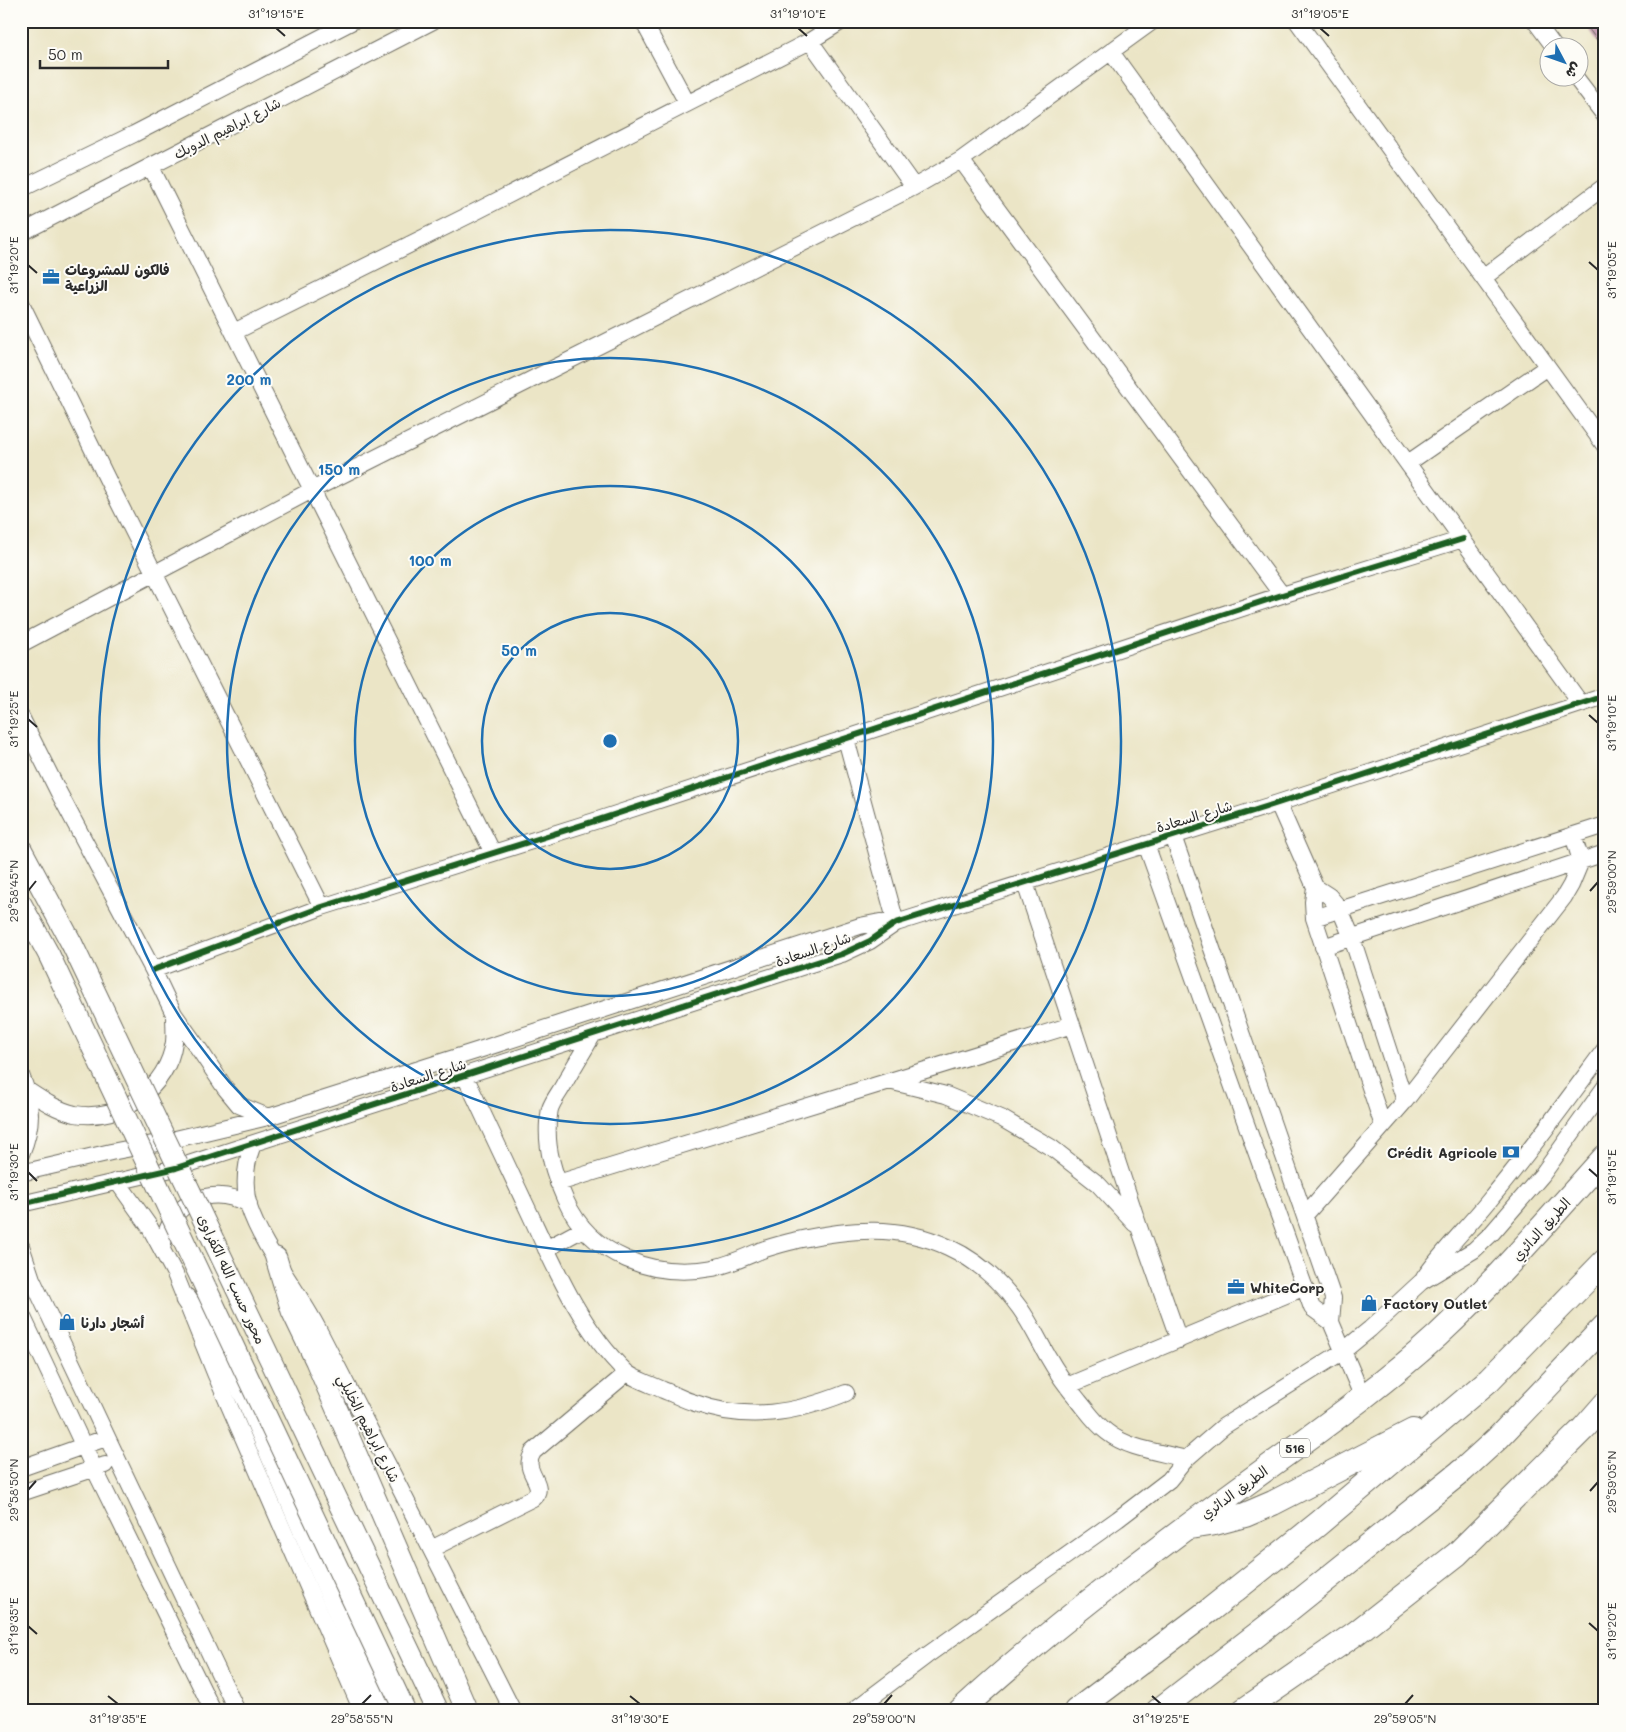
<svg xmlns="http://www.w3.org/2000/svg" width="1626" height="1732" font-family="Mali,'Playpen Sans Arabic',sans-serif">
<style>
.building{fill:url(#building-cross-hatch)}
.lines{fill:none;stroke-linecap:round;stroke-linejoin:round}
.minor-casing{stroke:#6e6c61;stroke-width:18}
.major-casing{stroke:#6e6c61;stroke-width:23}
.highway-casing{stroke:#6e6c61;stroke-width:26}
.minor{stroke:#fff;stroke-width:16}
.major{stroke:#fff;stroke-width:21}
.highway{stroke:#fff;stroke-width:24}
.major-bridge-casing{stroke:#6e6c61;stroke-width:23;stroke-linecap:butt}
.major-bridge{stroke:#fff;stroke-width:21}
.cycleway-casing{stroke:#fdfcf7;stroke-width:9}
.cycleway{stroke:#1b5e20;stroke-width:6}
.ticks{fill:none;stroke:#2b2b2b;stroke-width:2}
.ring{fill:none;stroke:#1f6fb2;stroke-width:2.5}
.labels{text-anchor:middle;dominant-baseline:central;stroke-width:4;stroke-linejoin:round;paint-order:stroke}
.shield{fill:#fdfcf7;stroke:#6a6a68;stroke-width:1}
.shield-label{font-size:12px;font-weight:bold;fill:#2b2b2b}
.street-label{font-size:14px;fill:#2b2b2b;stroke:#fdfcf7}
.poi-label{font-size:14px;font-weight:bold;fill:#2b2b2b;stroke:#fdfcf7;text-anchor:start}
.centre{fill:#1f6fb2;stroke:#fdfcf7;stroke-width:2.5}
.ring-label{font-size:15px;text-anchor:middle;font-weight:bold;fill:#1f6fb2;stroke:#fdfcf7;stroke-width:4;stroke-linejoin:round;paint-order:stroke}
.neatline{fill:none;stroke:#2b2b2b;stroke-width:2}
.ticks-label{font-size:12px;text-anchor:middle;fill:#2b2b2b}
</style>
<defs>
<pattern id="building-cross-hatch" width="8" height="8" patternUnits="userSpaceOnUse" patternTransform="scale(1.25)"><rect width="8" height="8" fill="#ca96b2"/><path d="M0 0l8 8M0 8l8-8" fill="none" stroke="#a47b91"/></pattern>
</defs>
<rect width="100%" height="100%" fill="#fdfcf7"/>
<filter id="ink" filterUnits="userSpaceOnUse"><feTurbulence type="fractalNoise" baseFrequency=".02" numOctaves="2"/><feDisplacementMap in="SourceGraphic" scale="10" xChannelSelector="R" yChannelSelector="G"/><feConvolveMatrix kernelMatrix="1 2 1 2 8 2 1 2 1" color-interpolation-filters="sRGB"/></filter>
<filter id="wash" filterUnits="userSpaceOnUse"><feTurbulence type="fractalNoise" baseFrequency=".0096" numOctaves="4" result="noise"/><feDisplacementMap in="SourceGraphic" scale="20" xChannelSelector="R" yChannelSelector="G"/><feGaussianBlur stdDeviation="1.12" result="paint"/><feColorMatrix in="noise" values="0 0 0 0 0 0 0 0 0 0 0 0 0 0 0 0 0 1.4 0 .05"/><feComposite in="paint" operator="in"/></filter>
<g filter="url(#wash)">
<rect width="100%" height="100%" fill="#ebe5c6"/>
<g id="blocks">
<!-- building -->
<path class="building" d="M1583 21H1605V51Z"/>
</g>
</g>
<g filter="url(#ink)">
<use href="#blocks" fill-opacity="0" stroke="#6e6c61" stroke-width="1"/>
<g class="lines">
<!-- minor casing -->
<g class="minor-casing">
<path id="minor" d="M643 21 687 103
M1297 21 1605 446
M1535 21 1555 48
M810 41 914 187
M1111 52 1581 704
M1576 78 1605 116
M961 160 1282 595
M151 167 493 853
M21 189 134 134 353 21
M21 233 433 21
M1483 278 1605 186
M21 303 115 495 322 907
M234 332 469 215 810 41 842 21
M1408 463 1547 367
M21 644 312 490 914 187 961 160 1153 21
M21 717 59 793 153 970 174 1014 201 1052 225 1088 239 1105 268 1117
M846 739 896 923
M1278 803 1315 887 1329 896 1340 909 1352 938 1405 1101
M1173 836 1333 1298 1331 1322 1363 1398
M1146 844 1312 1308 1331 1322
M1025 883 1139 1227 1179 1340
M1315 887 1313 902 1314 918 1383 1126
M1314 918 1605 825
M1323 947 1605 853
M153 970 322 907 598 820 1282 595 1463 539
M592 1036C583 1052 573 1068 564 1084 560 1092 553 1100 550 1109 549 1113 549 1118 548 1122 546 1150 554 1174 565 1199 590 1256 654 1279 713 1268 731 1264 745 1257 762 1250 773 1246 786 1243 797 1240 850 1229 898 1224 948 1247 976 1260 1001 1282 1019 1307 1030 1322 1038 1339 1047 1355 1056 1371 1067 1387 1079 1401 1088 1412 1096 1424 1107 1432 1128 1449 1160 1452 1186 1459
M21 1075C33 1105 33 1125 21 1154
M465 1076C487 1122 508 1168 530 1214 555 1268 581 1329 626 1372 634 1379 653 1385 663 1390 674 1394 684 1400 695 1403 747 1422 796 1413 846 1393
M889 1081 946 1095 1001 1118 1052 1148 1098 1184 1135 1224
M27 1090C42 1100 57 1110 75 1114 121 1122 168 1087 174 1042 175 1033 174 1023 174 1014
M253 1144C245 1165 243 1185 249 1207 262 1247 298 1290 318 1329 384 1456 448 1583 513 1711
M21 1173 111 1152 163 1142 268 1117 479 1050 860 926 880 922 896 923
M117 1181 149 1226 175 1274 215 1373 362 1711
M558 1183 1072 1025
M21 1204 176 1168 842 954 870 941 896 923 1278 803 1605 696
M1305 1215 1405 1101 1564 897 1571 885 1581 861 1573 835
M21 1246 32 1279 237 1711
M162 1249C169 1203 207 1183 249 1204
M546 1249 583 1229
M1424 1278C1444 1249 1470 1225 1492 1197 1532 1149 1568 1099 1605 1049
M21 1313 94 1468 213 1711
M1067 1386 1305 1287
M21 1468 106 1438
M21 1493 105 1465
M431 1549 533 1498C547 1486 526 1474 530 1460 530 1457 532 1455 533 1452L627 1373
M853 1711 926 1656 1118 1519 1169 1480 1186 1459 1224 1426 1342 1352 1370 1329 1421 1282 1474 1250 1492 1233 1542 1175 1605 1087"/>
</g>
<!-- major casing -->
<g class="major-casing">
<path id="major" d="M21 849 72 944
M21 904 49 955
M276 1258 292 1311 316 1361 467 1711
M186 1299 220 1348 248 1401 381 1711"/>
</g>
<!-- highway casing -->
<g class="highway-casing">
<path id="highway" d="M1190 1527 1215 1523 1245 1515 1273 1503 1413 1431
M960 1711C1051 1627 1152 1552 1252 1479 1315 1433 1380 1388 1438 1335 1497 1280 1550 1218 1605 1157
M1076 1711 1210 1610 1318 1524 1489 1380 1605 1261
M1158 1711 1281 1616 1463 1470 1497 1439 1605 1326
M1243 1711 1356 1633 1457 1554 1584 1428 1605 1404"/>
</g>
<!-- minor -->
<use href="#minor" class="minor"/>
<!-- major -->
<use href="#major" class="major"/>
<!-- highway -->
<use href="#highway" class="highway"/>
<!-- major-bridge casing -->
<g class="major-bridge-casing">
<path id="major-bridge" d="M72 944 438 1711
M49 955 405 1711"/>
</g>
<!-- major-bridge -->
<use href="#major-bridge" class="major-bridge"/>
<!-- cycleway casing -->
<g class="cycleway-casing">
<path id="cycleway" d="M153 970 322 907 598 820 1282 595 1463 539
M21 1204 176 1168 842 954 870 941 896 923 1278 803 1605 696"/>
</g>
<!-- cycleway -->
<use href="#cycleway" class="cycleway"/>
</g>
</g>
<!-- ticks -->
<path class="ticks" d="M276 28 285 36M798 28 807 36M1320 28 1329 36M1589 262 1598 270M28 265 37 273M1589 715 1598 723M28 719 37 727M28 891 36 881M1590 891 1598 882M1589 1169 1598 1177M28 1172 37 1181M28 1490 36 1481M1590 1491 1598 1482M1589 1623 1598 1631M28 1626 37 1634M108 1696 118 1704M630 1696 640 1704M1152 1696 1161 1704M362 1704 371 1695M884 1704 892 1695M1405 1704 1413 1695"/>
<!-- distance rings -->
<g class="ring">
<circle cx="610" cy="741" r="128"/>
<circle cx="610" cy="741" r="255"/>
<circle cx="610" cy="741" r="383"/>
<circle cx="610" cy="741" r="511"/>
</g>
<!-- icons -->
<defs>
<g id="office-bare" transform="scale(1.35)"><path d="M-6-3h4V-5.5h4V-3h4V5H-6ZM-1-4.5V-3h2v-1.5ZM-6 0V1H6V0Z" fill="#1f6fb2" stroke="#fdfcf7" stroke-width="2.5" paint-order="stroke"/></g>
<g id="bank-bare" transform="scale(1.35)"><path d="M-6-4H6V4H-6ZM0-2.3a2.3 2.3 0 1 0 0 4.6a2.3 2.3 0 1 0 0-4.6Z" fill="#1f6fb2" stroke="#fdfcf7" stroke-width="2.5" paint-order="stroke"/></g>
<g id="shop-bare" transform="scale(1.35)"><path d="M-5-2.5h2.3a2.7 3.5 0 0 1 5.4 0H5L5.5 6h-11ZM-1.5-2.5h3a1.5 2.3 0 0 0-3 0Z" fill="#1f6fb2" stroke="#fdfcf7" stroke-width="2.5" paint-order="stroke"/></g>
</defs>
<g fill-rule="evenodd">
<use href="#office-bare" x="51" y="277"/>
<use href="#bank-bare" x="1511" y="1152"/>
<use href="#office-bare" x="1236" y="1287"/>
<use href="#shop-bare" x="1369" y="1303"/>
<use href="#shop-bare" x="67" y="1322"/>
</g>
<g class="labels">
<!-- shield labels -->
<rect class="shield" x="1280" y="1438.5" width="30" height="19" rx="4"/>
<g class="shield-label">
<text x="1295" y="1448">516</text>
</g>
<!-- street labels -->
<g class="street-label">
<text transform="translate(227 128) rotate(-27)">شارع ابراهيم الدوبك</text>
<text transform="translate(1194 816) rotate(-17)">شارع السعادة</text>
<text transform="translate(813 949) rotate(-19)">شارع السعادة</text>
<text transform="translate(428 1075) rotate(-18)">شارع السعادة</text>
<text transform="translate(1541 1229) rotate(-48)">الطريق الدائري</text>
<text transform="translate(232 1279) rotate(65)">محور حسب الله الكفراوى</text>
<text transform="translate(369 1428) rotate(63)">شارع ابراهيم الخليلي</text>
<text transform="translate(1234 1492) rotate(-36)">الطريق الدائري</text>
</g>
<!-- poi labels -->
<g class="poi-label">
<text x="65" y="269">فالكون للمشروعات<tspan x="65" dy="16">الزراعية</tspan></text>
<text x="1497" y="1152" text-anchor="end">Crédit Agricole</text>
<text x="1250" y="1287">WhiteCorp</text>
<text x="1383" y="1303">Factory Outlet</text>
<text x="81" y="1322">أشجار دارنا</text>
</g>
</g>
<circle cx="610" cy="741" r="8" class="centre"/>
<g class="ring-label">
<text x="249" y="385">200 m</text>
<text x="339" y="475">150 m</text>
<text x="430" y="566">100 m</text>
<text x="519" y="656">50 m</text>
</g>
<!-- margin -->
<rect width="1626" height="1732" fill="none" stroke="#fdfcf7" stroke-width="55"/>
<!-- north arrow -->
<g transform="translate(1564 62) rotate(131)"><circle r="24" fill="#fdfcf7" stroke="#a9a8a5"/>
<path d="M0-4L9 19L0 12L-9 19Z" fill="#1f6fb2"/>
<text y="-8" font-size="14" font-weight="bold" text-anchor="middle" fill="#2b2b2b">ش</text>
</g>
<!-- scale -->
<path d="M40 60v8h128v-8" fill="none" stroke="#2b2b2b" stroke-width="2.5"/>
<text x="48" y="60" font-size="15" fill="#2b2b2b" stroke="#fdfcf7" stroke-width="4" paint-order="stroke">50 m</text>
<rect x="28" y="28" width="1570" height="1676" class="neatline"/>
<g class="ticks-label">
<text x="276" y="18">31°19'15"E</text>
<text x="798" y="18">31°19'10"E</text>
<text x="1320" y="18">31°19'05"E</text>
<text transform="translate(14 265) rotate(-90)" y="4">31°19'20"E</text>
<text transform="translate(1612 270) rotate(-90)" y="4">31°19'05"E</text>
<text transform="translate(14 719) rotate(-90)" y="4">31°19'25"E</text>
<text transform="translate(1612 723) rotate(-90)" y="4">31°19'10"E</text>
<text transform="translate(1612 882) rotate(-90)" y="4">29°59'00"N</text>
<text transform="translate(14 891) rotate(-90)" y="4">29°58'45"N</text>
<text transform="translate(14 1172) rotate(-90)" y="4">31°19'30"E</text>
<text transform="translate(1612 1177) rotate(-90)" y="4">31°19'15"E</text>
<text transform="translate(1612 1482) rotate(-90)" y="4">29°59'05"N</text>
<text transform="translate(14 1490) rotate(-90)" y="4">29°58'50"N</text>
<text transform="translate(14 1626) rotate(-90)" y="4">31°19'35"E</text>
<text transform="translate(1612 1631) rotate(-90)" y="4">31°19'20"E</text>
<text x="118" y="1723">31°19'35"E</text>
<text x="362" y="1723">29°58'55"N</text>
<text x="640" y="1723">31°19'30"E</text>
<text x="884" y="1723">29°59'00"N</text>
<text x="1161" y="1723">31°19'25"E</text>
<text x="1405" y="1723">29°59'05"N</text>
</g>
</svg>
